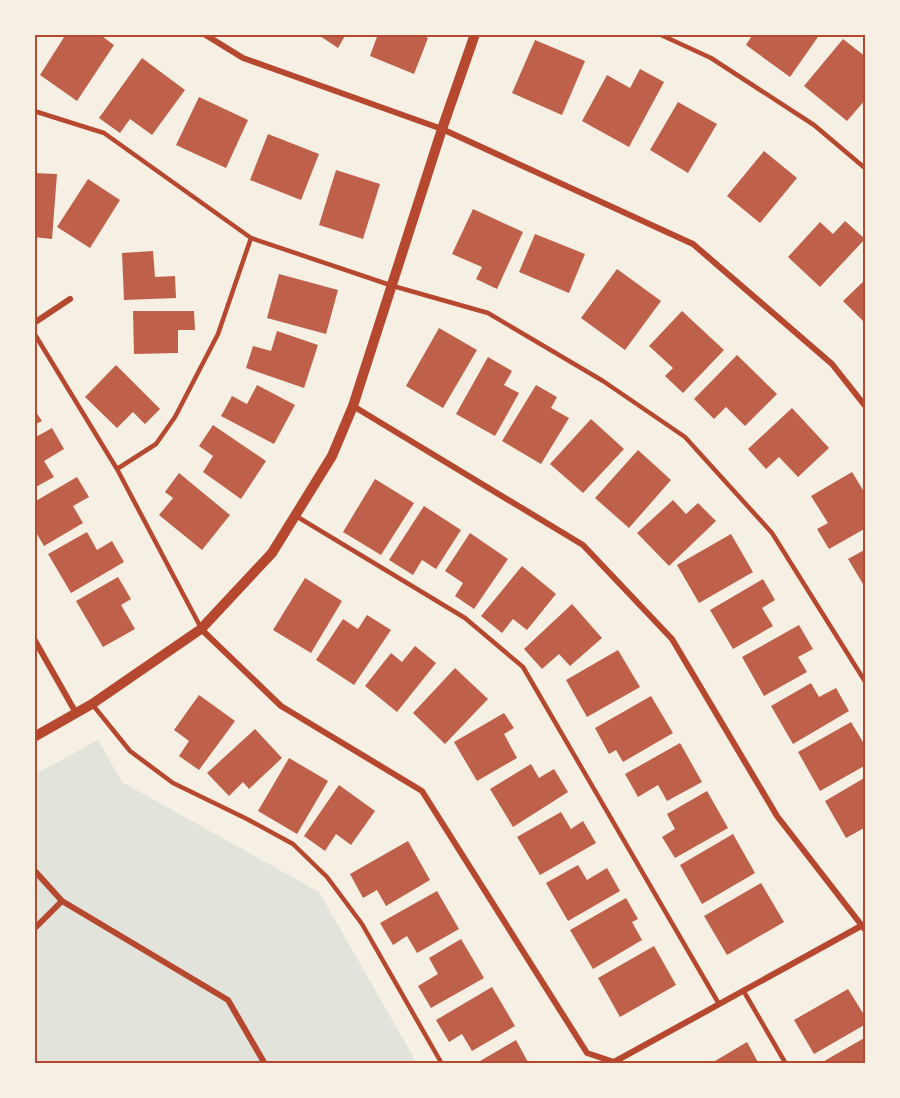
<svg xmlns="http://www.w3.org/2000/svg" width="900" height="1098" font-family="Commissioner,sans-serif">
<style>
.green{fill:#e2e4dc}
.building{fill:#bf614a}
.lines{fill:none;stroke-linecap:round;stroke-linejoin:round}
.service{stroke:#b5482f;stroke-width:4.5}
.minor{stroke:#b5482f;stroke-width:6}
.tertiary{stroke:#b5482f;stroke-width:10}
.neatline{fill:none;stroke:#b5482f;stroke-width:2}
</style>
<rect width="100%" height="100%" fill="#f6efe4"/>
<!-- green -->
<path class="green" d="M98 740 122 782 319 892 417 1063H35L34 775Z"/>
<!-- building -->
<path class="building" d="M66 34H99L114 45 77 101 40 75Z
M317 34H346L338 48Z
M378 34H418L428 38 414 74 370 56Z
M753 34H820L790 77 746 45Z
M843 39 866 57V99L847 121 804 86Z
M535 40 585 61 562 115 512 93Z
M142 58 185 90 152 135 130 119 120 133 99 118Z
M640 69 664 82 629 147 582 121 607 75 630 88Z
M199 97 248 120 226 168 176 145Z
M678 102 717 124 688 173 650 150Z
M268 134 319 154 301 200 250 180Z
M764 151 797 178 760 223 727 196Z
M336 170 380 184 363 239 319 225Z
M34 173 57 174 52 239 34 237Z
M88 179 120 200 90 248 57 227Z
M473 209 523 232 497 289 476 279 482 267 452 254Z
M845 221 865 239 820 287 788 257 820 222 833 234Z
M535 234 585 254 569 293 519 272Z
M153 251 155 277 175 276 176 298 124 300 122 253Z
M617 269 661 301 625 350 581 318Z
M279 274 338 290 326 334 267 318Z
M866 279V324L843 301Z
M133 311H194L195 330H178V353L134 354Z
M682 311 724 350 683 393 665 376 673 368 649 346Z
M439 328 477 350 443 408 406 386Z
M277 331 318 345 304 388 246 368 253 346 271 351Z
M737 355 777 394 745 426 726 407 714 419 694 399Z
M488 357 512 371 504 385 519 393 495 436 456 414Z
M116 365 160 409 145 424 133 412 117 428 85 397Z
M257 385 295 405 274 444 221 416 232 396 247 404Z
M536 385 557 397 551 408 569 418 541 464 502 441Z
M792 408 829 448 798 477 779 457 766 469 748 449Z
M34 409 42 421 34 425Z
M591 419 624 449 583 493 550 464Z
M213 425 266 461 241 499 203 472 213 456 199 446Z
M52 428 64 449 44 461 54 477 34 488V438Z
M638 450 671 480 629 528 595 498Z
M852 472 866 495V528L829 549 817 529 828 523 811 496Z
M179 473 230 515 202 550 159 515 173 498 165 492Z
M77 477 89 497 73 506 83 523 44 546 34 529V502Z
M375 479 414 503 381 555 343 532Z
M673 500 686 514 698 503 716 521 669 566 637 533Z
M424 506 461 530 436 569 422 560 413 575 389 560Z
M87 532 97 550 112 541 124 562 71 593 48 554Z
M470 533 508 559 474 609 455 596 463 583 445 571Z
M731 534 753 572 699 603 677 565Z
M866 549V589L848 559Z
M522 566 556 594 527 630 513 619 502 633 481 616Z
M118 577 131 599 121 605 135 629 103 647 76 601Z
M305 578 342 601 311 653 273 630Z
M763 579 775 600 762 608 773 626 733 649 710 610Z
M572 604 602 638 570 666 559 654 542 669 524 649Z
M367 615 391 630 354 685 316 660 343 619 358 629Z
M799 625 813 649 798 657 807 672 764 696 742 657Z
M415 646 436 663 397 712 365 686 391 653 402 662Z
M618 650 640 687 587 717 566 680Z
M455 668 488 699 445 744 413 713Z
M811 683 819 697 836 688 849 711 793 744 771 706Z
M199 695 235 721 199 770 179 756 189 741 174 730Z
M651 696 673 733 623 762 616 750 609 754 595 728Z
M504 713 514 728 504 734 517 758 477 781 454 742Z
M851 722 866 747V765L820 791 798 752Z
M255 729 282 758 249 789 243 782 229 796 207 773Z
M680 743 702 782 667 801 658 785 638 797 625 774Z
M289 758 328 781 297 834 258 811Z
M531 764 539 778 554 769 568 792 513 827 490 789Z
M866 777V827L846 838 825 801Z
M339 785 375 811 351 845 336 834 325 851 304 836Z
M707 791 728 828 675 858 662 837 675 829 667 814Z
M561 812 571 829 583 821 596 843 540 875 517 837Z
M733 834 755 873 702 904 680 865Z
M408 841 430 880 386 906 377 890 363 898 350 874Z
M578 865 587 880 607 868 620 891 568 921 546 883Z
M761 883 784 922 727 955 704 916Z
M437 891 459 929 417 953 407 936 393 945 380 923Z
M626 898 638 919 632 922 642 940 593 969 570 930Z
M461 939 484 978 431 1008 418 986 438 974 429 958Z
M654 946 676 985 620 1017 598 978Z
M492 987 515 1026 472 1051 462 1034 449 1042 436 1020Z
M848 989 866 1018V1024L814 1054 794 1020Z
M866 1037V1064H819Z
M516 1040 529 1064H475Z
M747 1042 759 1064H710Z"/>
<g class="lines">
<!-- service -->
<path class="service" d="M659 34 711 58 814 125 866 169
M34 111 104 133 251 238 393 286 488 313 603 381 685 437 772 533 866 683
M34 333 117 469 201 628
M117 469 156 444 175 417 218 334 251 238
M296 516 465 618 523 667 719 1004
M92 704 130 751 173 783 247 819 293 844 327 877 362 924 442 1064
M743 990 786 1064"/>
<!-- minor -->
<path class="minor" d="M204 34 243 58 442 129 693 244 832 364 866 407
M34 323 70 299
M353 406 583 545 672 639 777 816 866 931
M201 629 281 706 422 791 587 1053 614 1062 861 926
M34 639 76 713
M34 870 62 901 228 1000 265 1064
M34 929 62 901"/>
<!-- tertiary -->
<path class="tertiary" d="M34 737 92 704 201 629 272 553 332 456 353 406 442 129 475 34"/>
</g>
<!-- border -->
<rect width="900" height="1098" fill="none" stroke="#f6efe4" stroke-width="72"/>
<rect x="36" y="36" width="828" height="1026" class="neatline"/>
</svg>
